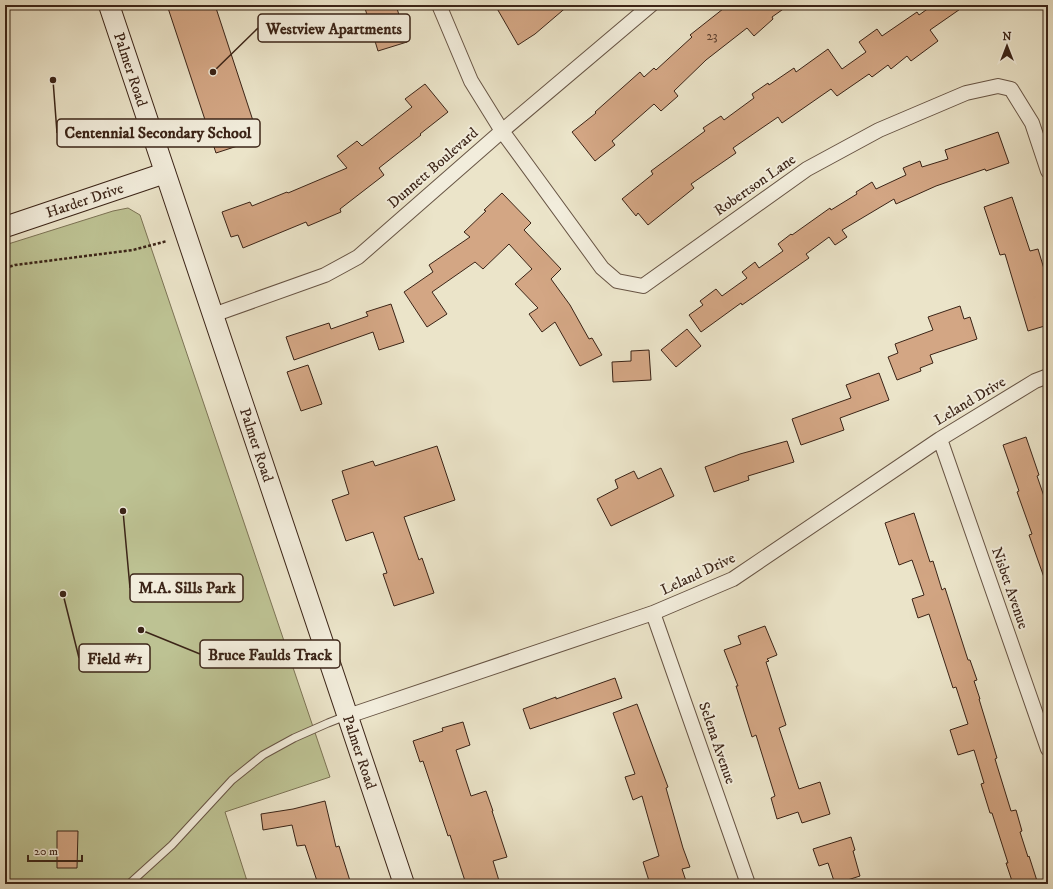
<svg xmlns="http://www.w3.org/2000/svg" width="1053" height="889" font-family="'IM FELL DW Pica',serif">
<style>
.green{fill:#bdc293;stroke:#7c7355}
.building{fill:#d3a684;stroke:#3b2417}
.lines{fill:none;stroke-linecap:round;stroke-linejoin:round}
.lane-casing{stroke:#675444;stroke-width:9}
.street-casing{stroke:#675444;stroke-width:16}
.secondary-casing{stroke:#3b2417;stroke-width:22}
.path{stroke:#3b2417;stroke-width:2.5;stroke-dasharray:3 2;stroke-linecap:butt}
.lane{stroke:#f2eddc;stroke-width:7}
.street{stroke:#f2eddc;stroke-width:14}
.secondary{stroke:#f2eddc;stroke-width:20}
.labels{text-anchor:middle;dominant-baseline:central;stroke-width:4;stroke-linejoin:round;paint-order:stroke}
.number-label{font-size:13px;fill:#614432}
.street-label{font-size:15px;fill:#3b2417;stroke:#f2eddc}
.leader{fill:none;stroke:#3b2417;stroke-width:1.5}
.callout-dot{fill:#3b2417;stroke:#f2eddc;stroke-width:1.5}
.callout{fill:#f2eddc;stroke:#3b2417;stroke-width:1.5}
.callout-label{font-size:16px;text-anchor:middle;font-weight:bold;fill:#3b2417}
</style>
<rect width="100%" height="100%" fill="#ebe4c9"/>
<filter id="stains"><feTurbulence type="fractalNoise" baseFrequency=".005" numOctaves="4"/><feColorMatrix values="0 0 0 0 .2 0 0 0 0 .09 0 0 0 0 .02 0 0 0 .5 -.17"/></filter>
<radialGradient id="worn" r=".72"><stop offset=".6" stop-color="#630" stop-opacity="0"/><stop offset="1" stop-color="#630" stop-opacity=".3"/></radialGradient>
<!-- green -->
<path class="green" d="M128 208 140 215 330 777 225 812 248 884H5V245L113 211Z"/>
<!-- building -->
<path class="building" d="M167 5H215L259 139 216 153Z
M364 5H396L407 42 378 51Z
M495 5H569L535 34 518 45Z
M728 5H789L772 17 773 19 754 36 747 28 706 60 674 91 678 96 661 111 654 104 612 141 615 145 595 161 572 132 596 113 595 112 640 72 644 77 654 68 656 70 692 37 690 35Z
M933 5H966L930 30 938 41 911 61 907 56 891 69 888 65 872 77 869 74 837 96 831 89 782 123 778 117 759 130 733 148 736 153 691 184 694 188 648 225 638 213 636 216 622 199 653 174 651 171 705 131 703 128 721 116 724 120 754 98 752 94 768 83 769 85 794 68 796 72 828 49 842 69 866 52 859 42 877 29 882 36 917 12 919 15Z
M425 84 448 112 420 134 421 135 379 168 384 175 340 209 341 212 308 226 306 222 243 248 238 235 231 237 222 212 250 202 252 206 287 192 288 193 347 168 337 156 357 141 362 146 412 107 405 99Z
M998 132 1009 163 986 171 985 169 936 186 896 204 894 199 842 230 847 237 835 245 829 237 806 254 809 258 742 305 741 303 701 332 689 315 703 305 700 301 716 289 722 296 747 278 742 272 755 262 759 268 783 251 778 244 791 234 792 235 830 208 831 210 857 194 856 192 872 182 876 189 906 175 903 168 920 161 922 167 948 159 945 150Z
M502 193 531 223 524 230 561 269 551 279 570 305 589 339 592 338 602 355 580 366 555 322 542 332 529 314 538 308 515 284 532 269 509 244 483 269 475 262 432 292 447 314 427 327 404 292 433 272 429 265 470 237 464 232 486 211 484 210Z
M1012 197 1030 251 1038 249 1048 282V325L1028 331 1005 254 1000 255 984 207Z
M391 304 404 342 379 350 373 332 294 360 286 337 329 323 331 329 368 316 366 312Z
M960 306 964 319 970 317 977 339 930 355 933 363 920 368 921 371 897 380 888 357 898 353 895 344 933 330 928 317Z
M687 329 701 346 676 367 661 350Z
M649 350 651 380 613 382 612 362 631 361V351Z
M308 365 322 404 301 411 287 372Z
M879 373 889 400 840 418 844 430 801 445 792 419 851 398 846 385Z
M1026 437 1039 475 1037 476 1048 508V583H1046L1029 535 1032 534 1017 492 1019 491 1003 445Z
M787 441 794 462 748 476 749 480 714 492 705 467 740 454Z
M437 446 455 500 404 517 419 560 422 558 434 593 394 606 383 574 387 573 373 532 346 541 332 500 349 494 342 471 373 461 375 466Z
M661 468 674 496 611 526 597 499 618 488 615 480 634 471 638 479Z
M914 513 930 562 933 561 942 590 945 588 968 660H970L977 680 974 681 980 699H979L997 758 995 759 1011 811 1016 810 1022 831 1020 832 1028 857 1029 856 1038 884H1013L1006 863H1008L992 813H990L981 784 984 783 974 750 958 755 950 730 968 724 956 687 953 688 929 614 918 618 912 599 924 595 912 560 899 565 885 523Z
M765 626 777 655 767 659 769 661 766 662 786 725 779 728 799 789 820 782 830 814 802 823 798 812 777 819 771 798 775 796 756 735 752 737 736 686H738L724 650 741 644 738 636Z
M615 678 622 698 530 729 523 709 556 697V699Z
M637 704 668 787 666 788 683 848 690 867 682 869 687 884H650L643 862 659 856 642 796 633 800 625 777 635 774 613 713Z
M463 722 470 745 456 750 471 796 486 791 493 811H492L507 857 493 861 500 884H466L450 835 448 836 423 761 420 762 413 741 443 731 442 728Z
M325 801 336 847 339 846 351 884H318L305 845 297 846 292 825 263 830 261 814 293 809Z
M57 831H78L77 868H57Z
M851 837 855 850 853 851 860 876 835 884 828 863 819 866 813 849Z"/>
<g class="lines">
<!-- lane casing -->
<g class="lane-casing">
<path id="lane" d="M129 884 172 845 232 780 263 755 294 738 328 723 346 716"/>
</g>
<!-- street casing -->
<g class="street-casing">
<path id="street" d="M439 5 471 81 502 131 602 268 617 281 643 286 807 169 879 130 966 93 998 86 1011 89 1032 123 1048 171
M213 315 325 275 358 257 502 131 651 5
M940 439 1048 749
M653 613 748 884
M348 716 653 613 733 579 940 439 1035 381 1048 376"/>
</g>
<!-- secondary casing -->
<g class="secondary-casing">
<g id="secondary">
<path id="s1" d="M109 5 404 884"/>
<path id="s2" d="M5 227 165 173"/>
</g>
</g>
<!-- path -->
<path class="path" d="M5 268 15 265 133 250 167 241"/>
<!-- lane -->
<use href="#lane" class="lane"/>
<!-- street -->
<use href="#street" class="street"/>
<!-- secondary -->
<use href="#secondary" class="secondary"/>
</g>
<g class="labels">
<!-- number labels -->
<g class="number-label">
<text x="712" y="36">23</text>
</g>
<!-- street labels -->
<g class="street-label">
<text stroke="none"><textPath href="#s1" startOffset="68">Palmer Road</textPath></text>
<text transform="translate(433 168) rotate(-41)">Dunnett Boulevard</text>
<text transform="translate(755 185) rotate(-35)">Robertson Lane</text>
<text stroke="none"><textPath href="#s2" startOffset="84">Harder Drive</textPath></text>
<text transform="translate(970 401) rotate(-31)">Leland Drive</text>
<text stroke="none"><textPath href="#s1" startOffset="464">Palmer Road</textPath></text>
<text transform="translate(698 574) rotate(-25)">Leland Drive</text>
<text transform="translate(1010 588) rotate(71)">Nisbet Avenue</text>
<text transform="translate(717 743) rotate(71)">Selena Avenue</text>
<text stroke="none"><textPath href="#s1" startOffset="788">Palmer Road</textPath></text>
</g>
</g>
<!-- callouts -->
<path class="leader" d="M213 72L258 28M53 80L57 133M123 511L130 588M141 630L200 654M63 594L79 658"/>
<g class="callout-dot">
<circle cx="213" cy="72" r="4"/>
<circle cx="53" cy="80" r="4"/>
<circle cx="123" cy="511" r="4"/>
<circle cx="141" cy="630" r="4"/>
<circle cx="63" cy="594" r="4"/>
</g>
<g class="callout">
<rect x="258" y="14" width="152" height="28" rx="4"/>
<rect x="57" y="119" width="203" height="28" rx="4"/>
<rect x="130" y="574" width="113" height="28" rx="4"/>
<rect x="200" y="640" width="140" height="28" rx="4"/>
<rect x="79" y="644" width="71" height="28" rx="4"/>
</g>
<g class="callout-label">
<text x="334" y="34">Westview Apartments</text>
<text x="158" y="138">Centennial Secondary School</text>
<text x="187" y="593">M.A. Sills Park</text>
<text x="270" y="660">Bruce Faulds Track</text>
<text x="115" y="664">Field #1</text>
</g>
<!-- margin -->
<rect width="1053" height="889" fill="none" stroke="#ebe4c9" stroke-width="20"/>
<rect x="6" y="6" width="1041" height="877" fill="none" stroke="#3b2417" stroke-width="2"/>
<rect x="10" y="10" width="1033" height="869" fill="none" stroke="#3b2417"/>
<!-- north arrow -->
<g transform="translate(1007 46)" stroke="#f2eddc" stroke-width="3" paint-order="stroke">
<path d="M0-3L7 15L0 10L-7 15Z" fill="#3b2417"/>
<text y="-6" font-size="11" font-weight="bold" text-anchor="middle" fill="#3b2417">N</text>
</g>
<!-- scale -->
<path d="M28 855v6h54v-6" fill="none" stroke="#3b2417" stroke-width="2"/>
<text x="34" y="855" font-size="12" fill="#3b2417" stroke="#f2eddc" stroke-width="3" paint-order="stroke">20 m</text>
<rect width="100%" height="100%" filter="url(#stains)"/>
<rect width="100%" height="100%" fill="url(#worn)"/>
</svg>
